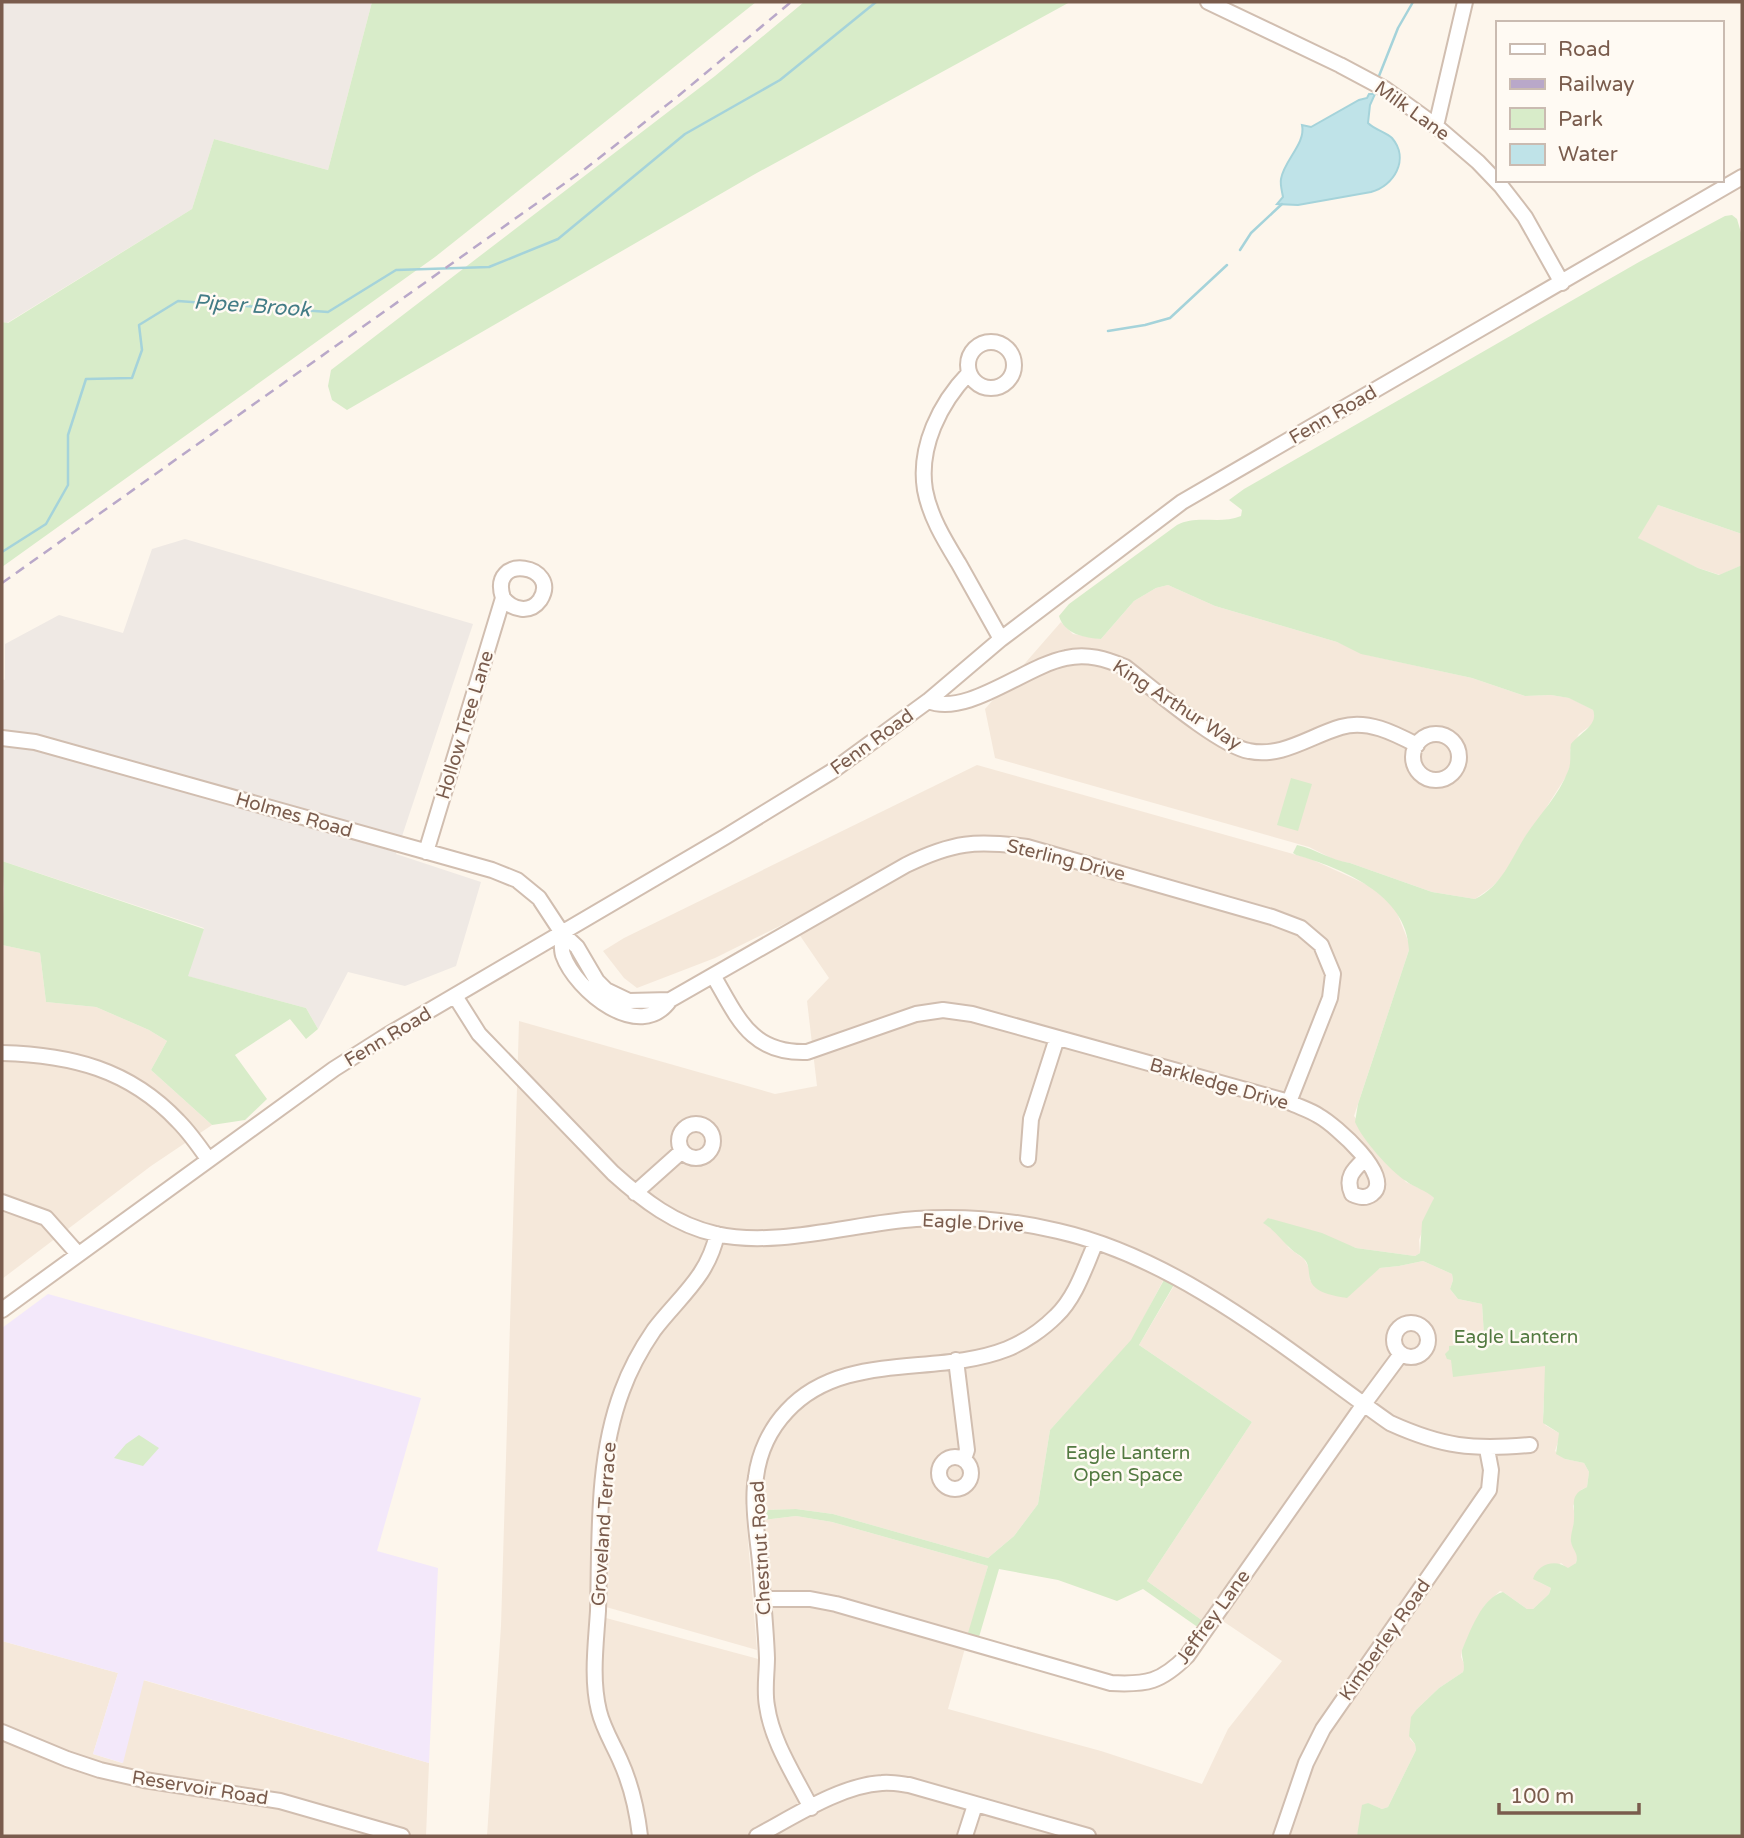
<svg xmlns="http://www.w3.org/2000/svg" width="1744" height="1838" font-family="'Varela Round',sans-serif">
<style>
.residential{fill:#f5e8da;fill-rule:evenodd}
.industrial{fill:#efe9e4}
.education{fill:#f3e8fa}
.green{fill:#d8ecc9}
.water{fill:#bfe3e8;stroke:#a5d3da;stroke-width:2}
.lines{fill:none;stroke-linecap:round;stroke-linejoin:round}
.stream{stroke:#a5d3da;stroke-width:2.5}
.minor-casing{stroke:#d1beb0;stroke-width:18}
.minor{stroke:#fff;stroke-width:14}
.rail{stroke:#b9a8c9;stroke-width:2.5;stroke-dasharray:10 7;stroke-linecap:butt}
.labels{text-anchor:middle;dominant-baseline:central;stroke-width:5;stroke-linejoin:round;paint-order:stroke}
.street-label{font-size:19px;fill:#7a5c4d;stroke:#fffaf3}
.park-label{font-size:19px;fill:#537a41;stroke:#fffaf3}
.water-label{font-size:21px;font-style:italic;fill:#437c86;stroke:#fffaf3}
</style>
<rect width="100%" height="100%" fill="#fdf6ec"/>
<!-- residential -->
<path class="residential" d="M1658 505 1742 534V565L1720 575 1698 568 1643 542 1638 538 1640 532Z
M1168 585 1215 606 1337 642 1367 655 1472 678 1525 696 1551 695 1570 698 1593 710 1595 716 1594 723 1579 734 1570 750 1571 763 1567 775 1539 819 1527 834 1505 873 1492 887 1475 899 1432 892 1350 863 1337 861 1309 847 995 758 985 709 1061 622 1073 634 1101 639 1134 601 1156 588Z
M977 765 1311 859 1370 886 1395 908 1409 943V950L1354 1116 1406 1182 1428 1192 1434 1198 1419 1240 1420 1253 1415 1256 1356 1248 1268 1218 1275 1230 1289 1248 1304 1259 1309 1268 1310 1281 1375 1271 1380 1268 1399 1266 1423 1261 1452 1274 1453 1280 1450 1289 1458 1299 1482 1304 1484 1335 1479 1342 1450 1346 1451 1359 1546 1366 1543 1413 1545 1425 1559 1433V1439L1555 1451 1565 1459 1584 1463 1589 1472 1587 1487 1581 1490 1573 1506 1575 1516 1571 1542 1578 1554 1576 1563 1568 1569 1561 1563 1539 1582 1551 1588 1549 1594 1533 1609H1527L1503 1592 1500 1591 1485 1605 1462 1650 1461 1657 1465 1666 1463 1672 1439 1688 1417 1709 1410 1739 1415 1744 1416 1750 1388 1807 1382 1809 1367 1803 1357 1836H487L501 1626 519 1021 775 1094 817 1086 807 1001 829 978 790 921 715 958 637 988 624 978 603 951 624 938ZM1164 1279 1175 1284 1139 1345 1252 1422 1147 1581 1203 1621 1208 1611 1282 1661 1228 1729 1202 1784 1101 1751 948 1709 988 1566 832 1522 796 1516 763 1520 773 1663 606 1618V1607L757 1650 745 1504 764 1510 796 1509 833 1514 988 1558 1014 1536 1038 1504 1050 1430 1132 1340Z
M2 945 40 953 46 1002 96 1007 149 1030 167 1041 151 1070 212 1125 151 1166 2 1279Z
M2 1641 118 1673 93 1754 122 1763 143 1680 429 1763 426 1836H2Z"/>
<!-- industrial -->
<path class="industrial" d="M2 2H372L328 170 214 139 192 209 7 323 2 322Z
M185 539 473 624 396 854 481 882 456 966 405 986 348 972 318 1029 306 1008 187 976 204 928 2 861V679L5 680V644L59 615 123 633 152 549Z"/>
<!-- education -->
<path class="education" d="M48 1294 421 1398 377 1551 438 1568 429 1763 144 1680 123 1763 93 1754 118 1673 2 1641V1328Z"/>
<!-- green -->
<path class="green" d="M372 2H756L435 257 2 567V322L8 323 192 209 214 139 328 170Z
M804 2H1070L755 174 347 410 332 400 328 386 331 370 715 76Z
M1732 215 1737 219 1742 236V534L1658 505 1638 538 1698 568 1719 575 1742 565V1836H1357L1362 1805 1368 1803 1382 1809 1388 1807 1416 1750 1415 1744 1409 1736 1411 1717 1417 1709 1439 1688 1463 1672C1466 1664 1461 1659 1462 1650 1470 1632 1482 1597 1503 1592L1527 1609H1533L1549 1594 1551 1588 1533 1579C1538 1563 1556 1559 1568 1568L1576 1563C1579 1553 1573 1551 1571 1542 1570 1535 1574 1526 1574 1519 1575 1503 1569 1495 1587 1487L1589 1472 1584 1463 1565 1459 1556 1454 1559 1433 1543 1423 1545 1366 1453 1377 1451 1360 1447 1359 1445 1354 1449 1350V1346L1479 1342 1484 1335 1482 1304 1458 1299 1450 1289 1453 1280 1452 1274 1423 1261 1399 1266 1380 1268 1347 1298C1335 1296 1313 1293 1310 1279 1308 1272 1310 1265 1304 1259 1300 1255 1295 1253 1291 1249 1281 1240 1275 1230 1263 1223L1268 1218 1322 1233 1356 1248 1415 1256 1420 1253 1422 1222 1434 1198C1426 1190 1415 1188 1406 1181 1390 1171 1362 1139 1355 1122L1358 1104 1409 950C1407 894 1341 868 1296 855L1293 853 1297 845C1316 849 1330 860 1350 863L1432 892 1475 899C1502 886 1511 859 1526 835 1540 814 1559 795 1568 771 1572 762 1569 754 1571 744 1580 733 1599 725 1593 710L1569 698 1551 695 1525 696 1472 678 1361 654 1337 642 1215 606 1168 585 1156 588 1134 601 1101 639C1085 638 1064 634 1059 616L1069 604 1177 525C1197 514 1219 525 1241 516L1242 510 1229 500 1244 489 1639 262 1725 216Z
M1291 778 1312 784 1298 831 1277 825Z
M2 861 204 929 188 976 306 1008 318 1029 306 1039 290 1019 235 1055 267 1099 245 1120 212 1125 151 1070 167 1041 149 1030 96 1007 46 1002 40 953 2 945 4 889Z
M1165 1278 1175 1283 1139 1345 1252 1422 1147 1581 1203 1621 1199 1628 1143 1589 1117 1601 1058 1580 999 1569 979 1637 968 1633 988 1566 832 1522 796 1516 763 1520 764 1510 796 1509 833 1514 988 1558 1014 1536 1038 1504 1050 1430 1131 1340Z
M139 1435 159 1448 143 1466 114 1458 126 1444Z"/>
<!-- water -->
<path class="water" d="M1369 94H1375L1370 105 1368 123C1375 130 1386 132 1392 138 1410 159 1394 186 1371 192L1298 205 1277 204 1283 197C1282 191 1280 185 1281 179 1284 160 1306 144 1302 125L1311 127 1359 100 1367 98Z"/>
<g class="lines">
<!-- stream -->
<path class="stream" d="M1379 76 1398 28 1413 2
M1240 250 1251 233 1282 204
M1108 331 1145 325 1170 318 1227 265
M2 552 46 524 68 485V435L86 379 132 378 142 350 139 325 178 301 328 312 396 270 489 267 558 239 685 134 780 80 876 2"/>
<!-- minor casing -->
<g class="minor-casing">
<path id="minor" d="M1208 2 1340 65 1385 89 1436 126 1478 162 1501 186 1525 217 1562 283
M1436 126 1465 2
M968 365a23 23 0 1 1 46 0a23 23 0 1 1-46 0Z
M969 373C940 403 918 447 925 490 930 517 945 541 959 564 973 589 987 614 1001 639
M928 701C968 717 1025 666 1066 658 1087 653 1106 659 1125 667 1151 687 1220 746 1249 751 1282 758 1310 736 1341 727 1367 719 1394 733 1417 745
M1413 757a23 23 0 1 1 46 0a23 23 0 1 1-46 0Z
M2 738 35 742 492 870 517 880 539 898 562 933 577 947 597 981 606 990 629 1001 670 1000
M426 852 503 598C488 552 562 565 540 600 530 614 512 610 503 598
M562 933C562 940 561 949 563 955 576 991 640 1043 670 1000L906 865C953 842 976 840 1027 847L1272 917 1301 928 1321 945 1333 974 1330 998 1289 1102
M714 977C738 1018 751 1054 807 1052L916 1014 943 1010 972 1014 1289 1102C1299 1107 1310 1110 1319 1116 1335 1125 1395 1177 1372 1194 1365 1199 1359 1197 1352 1194 1345 1178 1353 1170 1365 1159
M455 996 479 1034 613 1173C643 1200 675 1225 716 1234 776 1248 855 1223 916 1219 963 1216 1012 1220 1058 1231 1181 1259 1288 1351 1390 1423 1443 1447 1472 1450 1530 1445
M2 1053C71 1055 129 1069 178 1121 189 1132 199 1146 208 1159
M679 1141a17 17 0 1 1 34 0a17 17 0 1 1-34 0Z
M1028 1159 1031 1119 1057 1038
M635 1193 682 1151
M2 1202 46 1218 78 1254
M2 1310 334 1069 386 1036 725 837 831 772 928 701 1001 639 1182 502 1742 177
M1394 1340a17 17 0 1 1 34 0a17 17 0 1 1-34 0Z
M956 1360 967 1450 964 1459
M939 1473a16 16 0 1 1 32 0a16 16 0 1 1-32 0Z
M763 1599H810L836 1604 1111 1683C1147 1685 1161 1682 1187 1656L1364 1404 1401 1354
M2 1732 67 1759 100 1770 144 1780 280 1801 402 1836
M811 1808C795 1776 772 1742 767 1706 764 1690 767 1674 767 1658 766 1630 763 1601 761 1573 759 1544 751 1506 756 1477 759 1453 770 1429 787 1411 843 1350 936 1377 1007 1349 1024 1342 1043 1329 1056 1316 1076 1297 1085 1267 1096 1242
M640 1836C637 1810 631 1784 620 1760 613 1744 603 1728 599 1711 591 1679 596 1643 598 1611 600 1538 596 1460 622 1391 630 1369 641 1349 654 1330 679 1297 708 1277 717 1234
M757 1836C793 1817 841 1785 882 1783 891 1782 901 1784 909 1785L1088 1836
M965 1836 975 1805
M1281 1836 1306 1763 1323 1729 1489 1490 1491 1470 1487 1449"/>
</g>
<!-- minor -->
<use href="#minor" class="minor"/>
<!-- rail -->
<path class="rail" d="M2 583 585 169 677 97 791 2"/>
</g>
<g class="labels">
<!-- street labels -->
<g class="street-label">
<text transform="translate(1412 111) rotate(36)">Milk Lane</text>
<text transform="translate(1333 415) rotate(-30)">Fenn Road</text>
<text transform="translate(1177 705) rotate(33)">King Arthur Way</text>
<text transform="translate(465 725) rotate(-73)">Hollow Tree Lane</text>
<text transform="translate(872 742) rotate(-36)">Fenn Road</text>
<text transform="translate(294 815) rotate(16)">Holmes Road</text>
<text transform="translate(1066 860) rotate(14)">Sterling Drive</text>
<text transform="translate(388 1037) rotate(-31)">Fenn Road</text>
<text transform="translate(1219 1084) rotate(16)">Barkledge Drive</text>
<text transform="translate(973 1223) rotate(3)">Eagle Drive</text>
<text transform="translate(604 1524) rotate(-86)">Groveland Terrace</text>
<text transform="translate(761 1548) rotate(-93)">Chestnut Road</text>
<text transform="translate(1213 1617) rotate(-54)">Jeffrey Lane</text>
<text transform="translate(1385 1640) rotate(-55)">Kimberley Road</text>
<text transform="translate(200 1788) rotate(9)">Reservoir Road</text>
</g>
<!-- park labels -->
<g class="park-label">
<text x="1516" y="1337">Eagle Lantern</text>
<text x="1128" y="1453">Eagle Lantern<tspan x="1128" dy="22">Open Space</tspan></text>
</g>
<!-- water labels -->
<g class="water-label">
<text transform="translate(252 306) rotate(4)">Piper Brook</text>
</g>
</g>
<!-- border -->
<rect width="1744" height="1838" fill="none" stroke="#7a5c4d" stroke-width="7"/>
<!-- legend -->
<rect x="1496" y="21" width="228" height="161" fill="#fffaf3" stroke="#cabbb1" stroke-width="2"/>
<rect x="1510" y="44" width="35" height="10" fill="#ffffff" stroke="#cabbb1" stroke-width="2"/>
<text x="1558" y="56" font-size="21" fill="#7a5c4d">Road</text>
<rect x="1510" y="79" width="35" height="10" fill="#b9a8c9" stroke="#cabbb1" stroke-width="2"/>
<text x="1558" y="91" font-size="21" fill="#7a5c4d">Railway</text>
<rect x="1510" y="108" width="35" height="21" fill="#d8ecc9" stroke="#cabbb1" stroke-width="2"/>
<text x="1558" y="126" font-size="21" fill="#7a5c4d">Park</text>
<rect x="1510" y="144" width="35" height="21" fill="#bfe3e8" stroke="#cabbb1" stroke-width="2"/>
<text x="1558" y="161" font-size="21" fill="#7a5c4d">Water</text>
<!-- scale -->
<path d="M1499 1803v10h140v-10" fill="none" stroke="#7a5c4d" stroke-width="3.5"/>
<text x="1510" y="1803" font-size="21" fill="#7a5c4d" stroke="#fffaf3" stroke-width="5" paint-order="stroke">100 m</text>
</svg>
